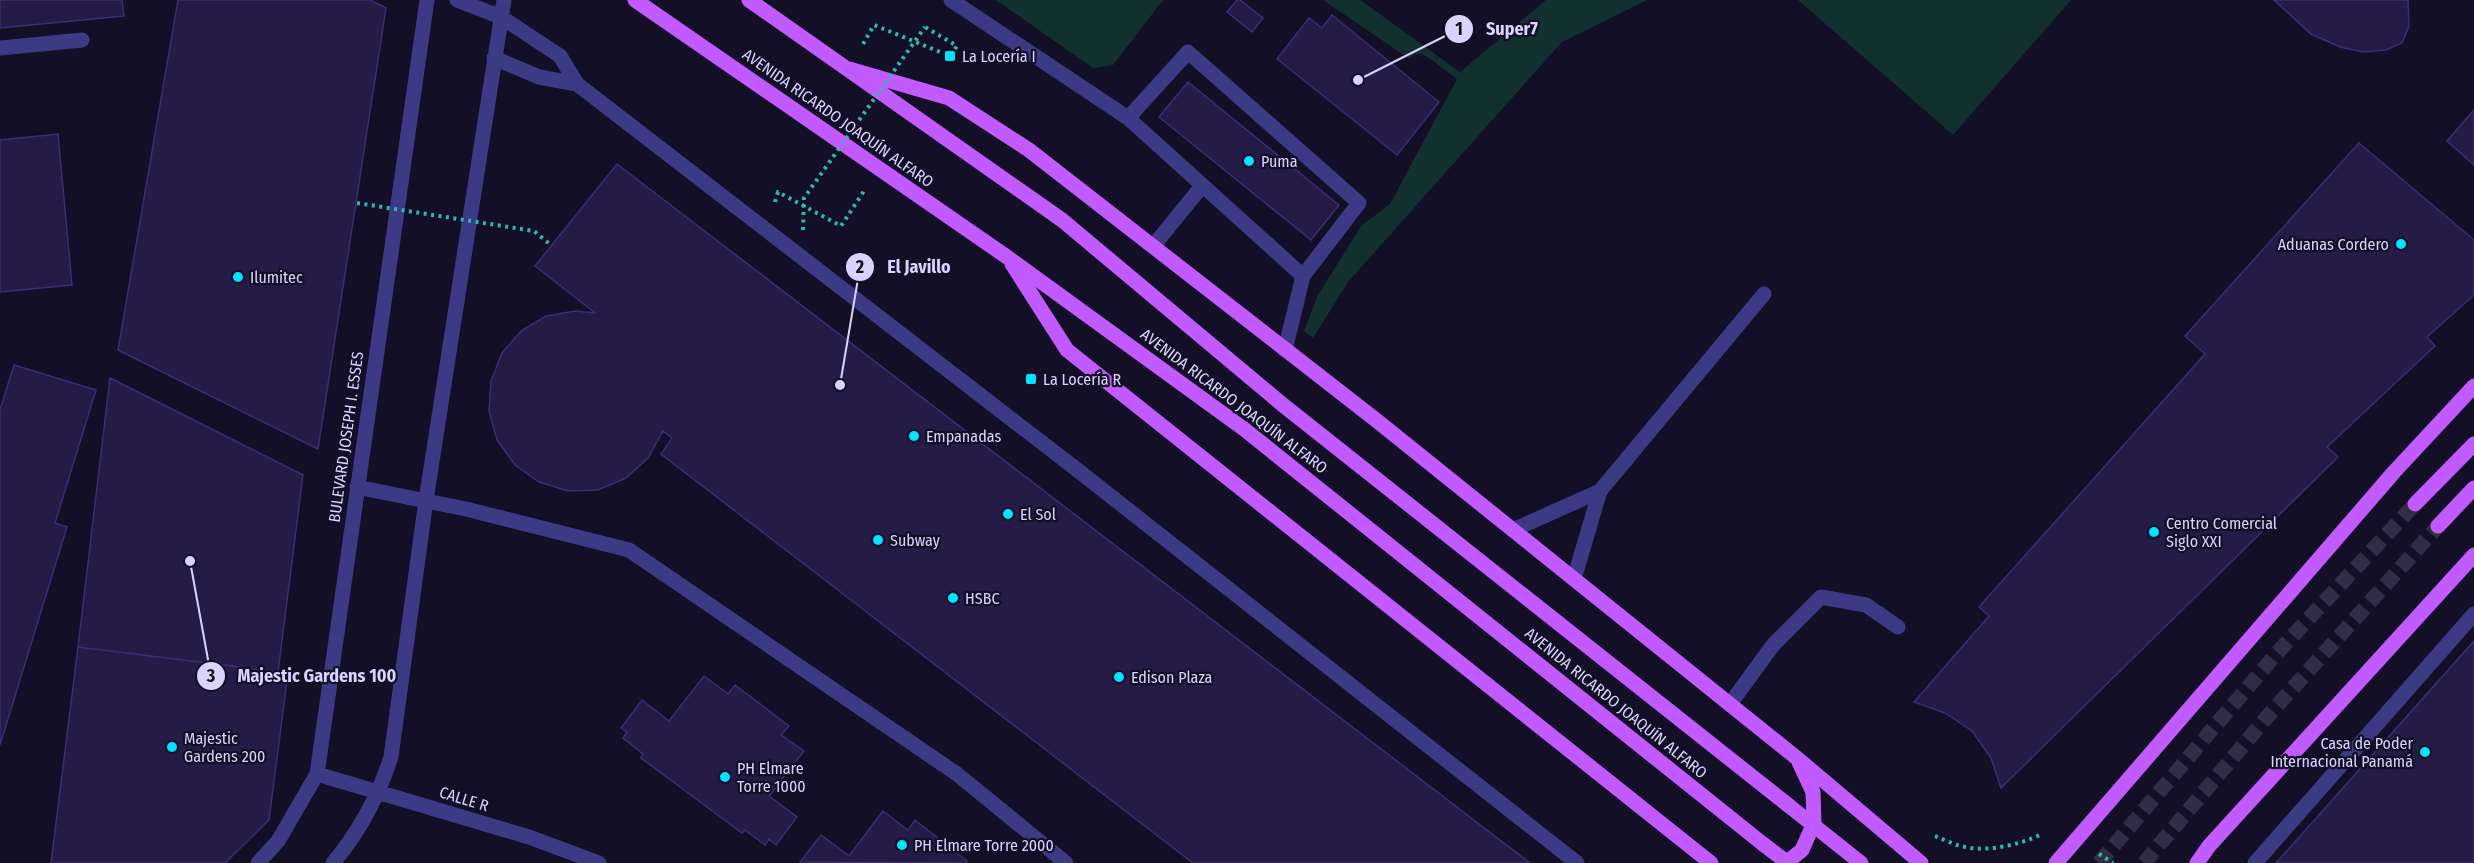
<svg xmlns="http://www.w3.org/2000/svg" width="2474" height="863" font-family="'Fira Sans Condensed',sans-serif">
<style>
.green{fill:#12302f}
.building{fill:#241b47;stroke:#3b2d73;stroke-width:1.5}
.lines{fill:none;stroke-linecap:round;stroke-linejoin:round}
.major-tunnel{stroke:#312d47;stroke-width:15;stroke-dasharray:15 8;stroke-linecap:butt}
.path{stroke:#2fb8b0;stroke-width:4;stroke-dasharray:3 4.5;stroke-linecap:butt}
.minor{stroke:#3d3a85;stroke-width:15}
.major{stroke:#c25bff;stroke-width:15}
.path-bridge{stroke:#2fb8b0;stroke-width:4;stroke-dasharray:3 4.5;stroke-linecap:butt}
.major-bridge{stroke:#c25bff;stroke-width:15}
.poi-dot{fill:#00e5ff;stroke:#130f26;stroke-width:2}
.labels{text-anchor:middle;dominant-baseline:central;stroke-width:4.5;stroke-linejoin:round;paint-order:stroke}
.poi-label{font-size:16px;fill:#d9d4ff;stroke:#130f26;text-anchor:start}
.street-label{font-size:16px;fill:#d9d4ff;stroke:#130f26}
.leader{fill:none;stroke:#d9d4ff;stroke-width:2}
.callout-dot{fill:#d9d4ff;stroke:#130f26;stroke-width:2}
.mark-label{font-size:18px;text-anchor:middle;font-weight:bold;fill:#111}
.callout-label{font-size:18px;text-anchor:middle;font-weight:bold;fill:#d9d4ff;stroke:#130f26;stroke-width:4.5;stroke-linejoin:round;paint-order:stroke}
</style>
<rect width="100%" height="100%" fill="#130f26"/>
<!-- green -->
<path class="green" d="M996 0H1163L1113 65 1093 68Z
M1323 0H1360L1460 72 1546 0H1647L1562 42 1348 282 1313 338 1304 331 1318 295 1361 226 1390 204 1457 79 1429 58 1420 53 1408 58Z
M1798 0H2071L1953 135Z"/>
<!-- building -->
<path class="building" d="M0 0H122L124 16 0 28Z
M178 0H370L386 8 318 449 118 350Z
M1237 0H1240L1263 18 1252 32 1227 12Z
M2274 0H2408L2409 26 2402 43 2386 50 2363 52 2340 47 2311 34Z
M1332 15 1439 102 1397 155 1277 59 1309 18 1322 28Z
M1188 82 1339 205 1311 240 1159 117Z
M2474 110V165L2447 141Z
M58 134 72 285 0 292V140Z
M2359 143 2474 240V295L2427 337 2435 346 2327 447 2338 457 2001 788 1991 758 1972 731 1945 713 1914 702 1989 616 1979 607 2205 354 2185 336Z
M617 164 1530 863H1193L661 454 672 438 663 431 648 458 626 478 598 490 568 491 539 482 515 465 497 440 489 411 491 381 502 353 521 331 546 316 575 311 595 313 535 266Z
M14 365 96 390 55 523 67 527 0 745V410Z
M110 378 303 475 278 672 78 647Z
M2474 641V863H2276Z
M78 647 288 673 269 820 225 863H51Z
M704 676 728 694 735 685 789 726 781 735 804 751 769 796 797 817 776 845 769 839 765 845 745 830 742 833 641 758 643 754 623 738 627 732 621 728 642 700 669 721Z
M883 811 908 830 915 820 967 861 966 863 800 862 821 835 849 856Z"/>
<g class="lines">
<!-- major-tunnel -->
<path class="major-tunnel" d="M2099 863 2276 654 2415 504
M2144 863 2267 717 2438 526"/>
<!-- path -->
<path class="path" d="M863 44 874 25 950 56 957 46 925 27
M775 202 778 192 841 226 864 191
M1935 836C1943 839 1952 844 1961 846 1985 853 2018 845 2040 835
M2099 854 2113 863"/>
<!-- minor -->
<path class="minor" d="M457 0 501 17 560 56 577 84 1080 472 1577 863
M951 0 1128 118 1303 276 1285 350
M0 48 82 40
M494 58 539 77 577 84
M1128 118 1188 52 1359 203 1303 276
M1154 245 1202 186
M357 487 466 509 629 550 957 774 1066 863
M1513 530 1600 491
M1574 579 1600 491 1764 294
M1730 704 1773 645 1821 597 1866 605 1898 627
M317 774 529 837 599 863
M258 863 278 841 317 774 427 0
M333 863C360 831 378 797 391 757L426 500 504 0
M2255 863 2474 614"/>
<!-- major -->
<path class="major" d="M635 0 1007 257 1244 429 1763 844
M749 0 1062 220 1283 405 1788 805
M849 69 949 98 1029 150 1376 420 1798 759 1921 863
M1012 264 1067 350 1711 863
M2415 504 2474 444
M2438 526 2474 488
M1786 863 1802 850 1814 823 1813 792 1799 762
M2056 863 2394 472 2474 386
M2197 863 2209 846 2474 555"/>
<!-- path-bridge -->
<path class="path-bridge" d="M357 203 534 231 552 246
M803 230 804 198 925 27"/>
<!-- major-bridge -->
<path class="major-bridge" d="M1788 805 1861 863
M1763 844 1788 863"/>
</g>
<!-- markers -->
<g class="poi-dot">
<rect x="944" y="50" width="12" height="12" rx="3"/>
<circle cx="1249" cy="161" r="6"/>
<circle cx="2401" cy="244" r="6"/>
<circle cx="238" cy="277" r="6"/>
<rect x="1025" y="373" width="12" height="12" rx="3"/>
<circle cx="914" cy="436" r="6"/>
<circle cx="1008" cy="514" r="6"/>
<circle cx="2154" cy="532" r="6"/>
<circle cx="878" cy="540" r="6"/>
<circle cx="953" cy="598" r="6"/>
<circle cx="1119" cy="677" r="6"/>
<circle cx="172" cy="747" r="6"/>
<circle cx="2425" cy="752" r="6"/>
<circle cx="725" cy="777" r="6"/>
<circle cx="902" cy="845" r="6"/>
</g>
<g class="labels">
<!-- poi labels -->
<g class="poi-label">
<text x="962" y="56">La Locería I</text>
<text x="1261" y="161">Puma</text>
<text x="2389" y="244" text-anchor="end">Aduanas Cordero</text>
<text x="250" y="277">Ilumitec</text>
<text x="1043" y="379">La Locería R</text>
<text x="926" y="436">Empanadas</text>
<text x="1020" y="514">El Sol</text>
<text x="2166" y="523">Centro Comercial<tspan x="2166" dy="18">Siglo XXI</tspan></text>
<text x="890" y="540">Subway</text>
<text x="965" y="598">HSBC</text>
<text x="1131" y="677">Edison Plaza</text>
<text x="184" y="738">Majestic<tspan x="184" dy="18">Gardens 200</tspan></text>
<text x="2413" y="743" text-anchor="end">Casa de Poder<tspan x="2413" dy="18">Internacional Panamá</tspan></text>
<text x="737" y="768">PH Elmare<tspan x="737" dy="18">Torre 1000</tspan></text>
<text x="914" y="845">PH Elmare Torre 2000</text>
</g>
<!-- street labels -->
<g class="street-label">
<text transform="translate(838 118) rotate(35)">AVENIDA RICARDO JOAQUÍN ALFARO</text>
<text transform="translate(1234 401) rotate(37)">AVENIDA RICARDO JOAQUÍN ALFARO</text>
<text transform="translate(346 437) rotate(-82)">BULEVARD JOSEPH I. ESSES</text>
<text transform="translate(1616 703) rotate(39)">AVENIDA RICARDO JOAQUÍN ALFARO</text>
<text transform="translate(464 799) rotate(17)">CALLE R</text>
</g>
</g>
<!-- callouts -->
<path class="leader" d="M1358 80L1459 29M840 385L860 267M190 561L211 676"/>
<g class="callout-dot">
<circle cx="1358" cy="80" r="6"/>
<circle cx="840" cy="385" r="6"/>
<circle cx="190" cy="561" r="6"/>
<circle cx="1459" cy="29" r="15"/>
<circle cx="860" cy="267" r="15"/>
<circle cx="211" cy="676" r="15"/>
</g>
<g class="mark-label">
<text x="1459" y="35">1</text>
<text x="860" y="273">2</text>
<text x="211" y="682">3</text>
</g>
<g class="callout-label">
<text x="1512" y="35">Super7</text>
<text x="919" y="273">El Javillo</text>
<text x="317" y="682">Majestic Gardens 100</text>
</g>
</svg>
